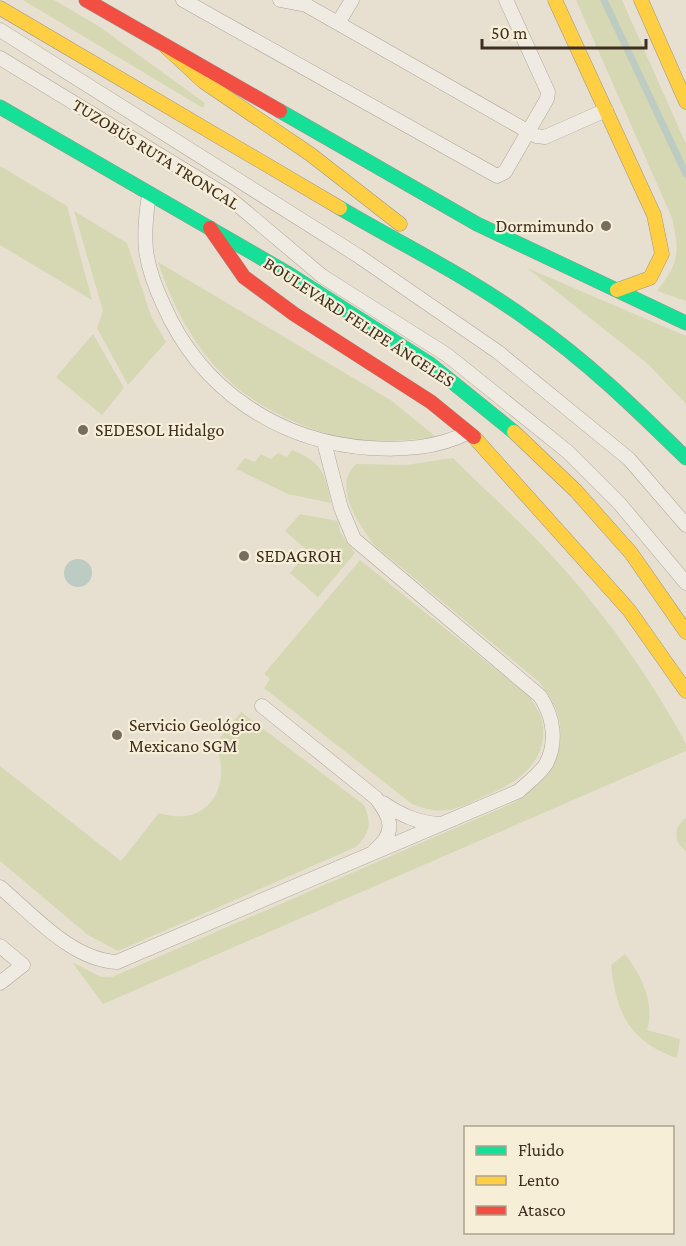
<svg xmlns="http://www.w3.org/2000/svg" width="686" height="1246" font-family="'Crimson Pro',serif">
<style>
.green{fill:#d6d7b3}
.water{fill:#bcccc2}
.lines{fill:none;stroke-linecap:round;stroke-linejoin:round}
.stream{stroke:#bcccc2;stroke-width:7}
.lane-casing{stroke:#ada599;stroke-width:15}
.fast-casing{stroke:#9c958a;stroke-width:15}
.slow-casing{stroke:#9c958a;stroke-width:15}
.jam-casing{stroke:#9c958a;stroke-width:15}
.lane{stroke:#efebe3;stroke-width:14}
.fast{stroke:#16e098;stroke-width:14}
.slow{stroke:#ffcf43;stroke-width:14}
.jam{stroke:#f24e42;stroke-width:14}
.poi-dot{fill:#786c5e;stroke:#f7eed8;stroke-width:2}
.labels{text-anchor:middle;dominant-baseline:central;stroke-width:4.5;stroke-linejoin:round;paint-order:stroke}
.street-label{font-size:18px;fill:#3d2e20;stroke:#f7eed8}
.poi-label{font-size:18px;fill:#3d2e20;stroke:#f7eed8;text-anchor:start}
</style>
<rect width="100%" height="100%" fill="#e7e0d1"/>
<!-- green -->
<path class="green" d="M23 0H54L100 27 205 103 203 108Z
M576 0H622L686 144V301L657 291C679 263 680 252 672 218Z
M0 166 67 206 92 300 0 245Z
M74 211 127 243 151 316 166 342 128 385 97 328 103 311Z
M158 262 392 401 436 437C415 439 393 442 372 441 349 441 326 434 305 426 225 396 184 340 158 262Z
M527 268 686 336V404L648 364Z
M93 334 124 388 102 415 56 377Z
M292 450C322 462 325 473 331 503L288 494 236 469 245 458 255 462 261 454 271 459 278 453 287 457Z
M453 458C490 495 529 529 563 568 611 622 652 681 686 744V751L103 1004 72 962 101 977H112L513 803C562 774 578 726 538 681L374 545C358 523 332 486 356 464L406 465Z
M300 514 338 521 340 532 355 553 318 597 290 573 308 551 285 531Z
M360 560 529 696C533 703 540 712 542 720 550 760 519 782 487 795 456 809 445 817 412 804L264 688 270 679 264 674Z
M241 712 364 805C372 823 370 833 356 847L118 951 88 935 0 861V766L121 861 159 813C207 829 234 786 215 744Z
M686 818V851C673 842 673 827 686 818Z
M625 954C642 976 655 1003 647 1030L680 1039 677 1058C630 1042 616 1013 611 965Z"/>
<!-- water -->
<path class="water" d="M64 573a14 14 0 1 1 28 0a14 14 0 1 1-28 0Z"/>
<g class="lines">
<!-- stream -->
<path class="stream" d="M604 0 686 174"/>
<!-- lane casing -->
<g class="lane-casing">
<path id="lane" d="M183 0 497 176 505 172 547 99 548 92 506 0
M280 0 306 5 536 136 545 137 606 110
M338 23 352 0
M0 30 357 255 498 352 629 459 686 525
M0 58 227 196 322 276 447 355 568 452 619 503 686 583
M149 195C146 214 144 231 146 250 148 268 156 289 164 306 201 390 279 442 370 448 404 450 437 448 467 433
M262 706 376 798C391 817 397 832 375 850
M383 803C401 815 418 823 440 824
M0 887C33 915 72 960 117 962L519 791C527 783 540 774 546 764 558 741 553 716 540 696L354 539 341 508 324 442
M0 946 23 965 0 983"/>
</g>
<!-- fast casing -->
<g class="fast-casing">
<path id="fast" d="M0 107 289 274 430 364 514 432
M280 111 477 224 686 323
M340 208C403 245 469 277 528 320 586 360 636 409 686 458"/>
</g>
<!-- slow casing -->
<g class="slow-casing">
<path id="slow" d="M555 0 654 215 662 254 650 278 617 290
M641 0 686 102
M0 8 340 208
M163 44 204 82 310 154 400 224
M514 432 576 491 631 553 686 632
M474 437 629 610 686 691"/>
</g>
<!-- jam casing -->
<g class="jam-casing">
<path id="jam" d="M86 0 280 111
M210 228 244 277 294 314 431 402 474 437"/>
</g>
<!-- lane -->
<use href="#lane" class="lane"/>
<!-- fast -->
<use href="#fast" class="fast"/>
<!-- slow -->
<use href="#slow" class="slow"/>
<!-- jam -->
<use href="#jam" class="jam"/>
</g>
<!-- markers -->
<g class="poi-dot">
<circle cx="606" cy="226" r="6"/>
<circle cx="83" cy="430" r="6"/>
<circle cx="244" cy="556" r="6"/>
<circle cx="117" cy="735" r="6"/>
</g>
<g class="labels">
<!-- street labels -->
<g class="street-label">
<text transform="translate(156 154) rotate(32)">TUZOBÚS RUTA TRONCAL</text>
<text transform="translate(359 322) rotate(33)">BOULEVARD FELIPE ÁNGELES</text>
</g>
<!-- poi labels -->
<g class="poi-label">
<text x="594" y="226" text-anchor="end">Dormimundo</text>
<text x="95" y="430">SEDESOL Hidalgo</text>
<text x="256" y="556">SEDAGROH</text>
<text x="129" y="725">Servicio Geológico<tspan x="129" dy="21">Mexicano SGM</tspan></text>
</g>
</g>
<!-- legend -->
<rect x="464" y="1126" width="210" height="108" fill="#f7eed8" stroke="#ada18e" stroke-width="1.5"/>
<rect x="476" y="1146" width="30" height="9" fill="#16e098" stroke="#ada18e" stroke-width="1.5"/>
<text x="518" y="1156" font-size="18" fill="#3d2e20">Fluido</text>
<rect x="476" y="1176" width="30" height="9" fill="#ffcf43" stroke="#ada18e" stroke-width="1.5"/>
<text x="518" y="1186" font-size="18" fill="#3d2e20">Lento</text>
<rect x="476" y="1206" width="30" height="9" fill="#f24e42" stroke="#ada18e" stroke-width="1.5"/>
<text x="518" y="1216" font-size="18" fill="#3d2e20">Atasco</text>
<!-- scale -->
<path d="M482 39v9h164v-9" fill="none" stroke="#3d2e20" stroke-width="3"/>
<text x="491" y="39" font-size="18" fill="#3d2e20" stroke="#f7eed8" stroke-width="4.5" paint-order="stroke">50 m</text>
</svg>
